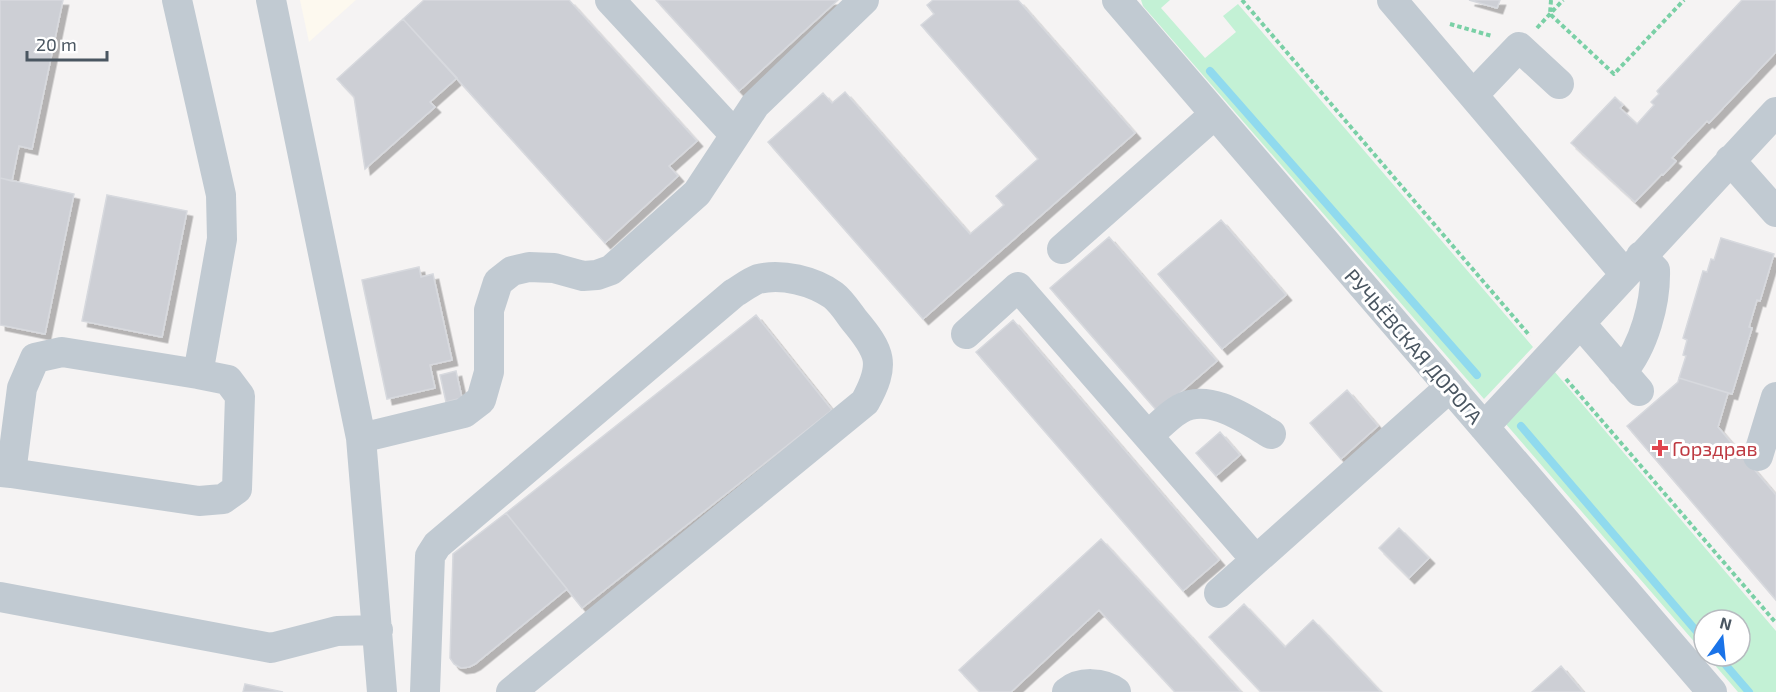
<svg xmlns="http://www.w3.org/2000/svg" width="1776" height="692" font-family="'Exo 2',sans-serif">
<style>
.commercial{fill:#fdf9ef}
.green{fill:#c3f1d5}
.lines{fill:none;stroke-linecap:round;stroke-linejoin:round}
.stream{stroke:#90daee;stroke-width:8}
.building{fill:#cdcfd5;stroke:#d7d9de;stroke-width:1.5;filter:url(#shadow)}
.path{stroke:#7ad0a6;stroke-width:4;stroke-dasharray:4.5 3;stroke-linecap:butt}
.minor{stroke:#c1cad2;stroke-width:30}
.health-dot{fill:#e0444e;stroke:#fff;stroke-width:2}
.labels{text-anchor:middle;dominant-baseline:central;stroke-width:6;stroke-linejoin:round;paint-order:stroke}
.street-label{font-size:20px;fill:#4a5661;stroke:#fff}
.health-label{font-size:20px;fill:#be3a42;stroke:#fff;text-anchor:start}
</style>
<defs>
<filter id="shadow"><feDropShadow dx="5.5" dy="5.5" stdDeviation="0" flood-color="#0004"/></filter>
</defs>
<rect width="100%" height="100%" fill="#f5f3f3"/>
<!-- commercial -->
<path class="commercial" d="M300 0H356L309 42Z"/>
<!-- green -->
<path class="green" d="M1170 0 1161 8 1205 58 1236 32 1223 16 1238 4 1533 347 1484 399 1143 6 1141 0Z
M1554 371 1776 631V692H1738L1707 656H1740V620H1704V653L1505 423Z"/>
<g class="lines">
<!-- stream -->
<path class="stream" d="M1210 71 1477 375
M1521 426 1704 640
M1718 656 1749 692"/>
</g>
<!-- building -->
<path class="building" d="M0 0H63L32 149 19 146 12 181 0 178Z
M424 0H569L697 141 669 166 678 176 605 243 403 19Z
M656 0H838L739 91Z
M933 0H1018L1135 133 923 319 768 142 823 93 832 103 845 92 970 234 1004 205 996 196 1038 159 921 25 934 14 927 5Z
M1469 0H1500L1497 8Z
M1742 0H1776V52L1709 123 1707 121 1672 158 1676 161 1663 175 1662 174 1635 202 1571 143 1615 97 1623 105 1620 108 1637 124 1654 105 1651 102 1659 94 1657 91Z
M403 19 457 78 430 102 435 107 365 169 354 97 337 79Z
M0 178 74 194 45 334 0 325Z
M107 195 187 211 162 337 82 321Z
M1221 220 1286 295 1222 349 1158 274Z
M1109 237 1217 361 1158 412 1050 288Z
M1721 238 1774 254 1760 301 1757 300 1749 327 1752 328 1732 394 1679 378 1686 356 1683 355 1687 340 1683 338 1703 271 1707 272 1711 259 1714 260Z
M419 267 421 277 433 274 452 360 430 365 435 388 387 399 362 280Z
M756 315 832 410 582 608 506 513Z
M1013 320 1219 560 1183 591 976 352Z
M456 371 462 398 446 402 440 375Z
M1679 378 1728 393 1718 427 1776 495V600L1627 426 1678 382Z
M1347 390 1378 426 1341 459 1310 423Z
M1220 432 1240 455 1216 476 1196 453Z
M506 513 567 589 475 664 469 667 461 668 454 664 450 658 453 554Z
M1399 528 1429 558 1409 578 1379 548Z
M1101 539 1194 640 1241 692H1175L1099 610 1011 692H980L959 670Z
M1244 604 1285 647 1313 620 1381 692H1261L1209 637Z
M1561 666 1583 692H1532Z
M245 684 283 692H243Z"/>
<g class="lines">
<!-- path -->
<path class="path" d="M1242 0 1530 336
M1551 0 1550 14 1614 74 1684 0
M1450 24 1492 36
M1537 28 1563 0
M1566 379 1776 623"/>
<!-- minor -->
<path class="minor" d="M177 0 221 195 222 239 198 374
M271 0 361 438 382 692
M610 0 735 135
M1117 0 1712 692
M1392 0 1625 274
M1473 95 1519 47 1559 84
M1730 160 1776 212
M1062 249 1215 114
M1581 324 1639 391
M966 334 1018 287 1256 560
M1622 372C1644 347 1656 302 1655 270L1641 256
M1484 427 1776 112
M1148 436C1158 427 1169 415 1180 409 1209 392 1247 420 1271 434
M361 438 464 413 481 400 489 372V310L498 282 512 271 529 267 554 268 583 276 597 275 611 270 697 193 755 105 864 0
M1758 456 1776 397
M0 472 11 473 199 501 223 499 237 489 240 396 228 380 198 374 62 352 35 358 22 388 11 473
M1219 593 1449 388
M0 597 271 648 337 631 378 630
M425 692 430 556 437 545 734 293C741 289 750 282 758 279 782 273 813 281 833 295 841 301 848 312 854 320 881 352 886 364 865 402L511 692
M1067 692C1080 681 1103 682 1116 692"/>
</g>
<!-- markers -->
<path class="health-dot" d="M1657 439h6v6h6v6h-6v6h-6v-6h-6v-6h6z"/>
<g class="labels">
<!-- street labels -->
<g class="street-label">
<text transform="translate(1414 346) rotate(49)">РУЧЬЁВСКАЯ ДОРОГА</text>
</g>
<!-- health labels -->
<g class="health-label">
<text x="1672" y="448">Горздрав</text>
</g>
</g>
<!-- north arrow -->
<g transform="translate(1722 638) rotate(15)"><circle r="28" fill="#ffffff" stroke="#b7bbc0" stroke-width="1.5"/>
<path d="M0-4.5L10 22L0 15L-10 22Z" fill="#1a73e8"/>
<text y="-9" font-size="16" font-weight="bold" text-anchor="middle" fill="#4a5661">N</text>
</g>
<!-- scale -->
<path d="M27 51v9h80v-9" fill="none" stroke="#4a5661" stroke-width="3"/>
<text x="36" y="51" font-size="18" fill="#4a5661" stroke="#ffffff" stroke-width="4.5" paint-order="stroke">20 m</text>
</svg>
